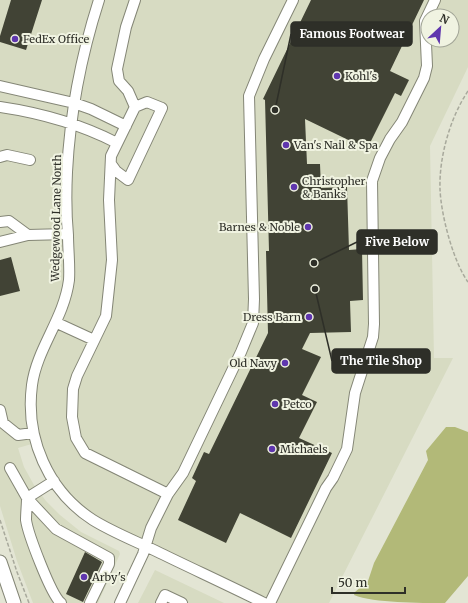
<svg xmlns="http://www.w3.org/2000/svg" width="468" height="603" font-family="Merriweather,serif">
<style>
.built{fill:#d7dbc2;fill-rule:evenodd}
.water{fill:#b2b978}
.building{fill:#414335}
.lines{fill:none;stroke-linecap:round;stroke-linejoin:round}
.minor-casing{stroke:#848676;stroke-width:12}
.major-casing{stroke:#848676;stroke-width:15}
.path{stroke:#a8a99c;stroke-width:1.5;stroke-dasharray:4 2;stroke-linecap:butt}
.minor{stroke:#fff;stroke-width:10}
.major{stroke:#fff;stroke-width:13}
.poi-dot{fill:#5f36ae;stroke:#f0f3e1;stroke-width:1.5}
.labels{text-anchor:middle;dominant-baseline:central;stroke-width:4;stroke-linejoin:round;paint-order:stroke}
.poi-label{font-size:11px;fill:#2e2f28;stroke:#f0f3e1;text-anchor:start}
.street-label{font-size:11px;fill:#2e2f28;stroke:#f0f3e1}
.leader{fill:none;stroke:#2e2f28;stroke-width:1.5}
.callout-dot{fill:#2e2f28;stroke:#f0f3e1;stroke-width:1.5}
.callout{fill:#2e2f28;stroke:#2e2f28;stroke-width:1.5}
.callout-label{font-size:12px;text-anchor:middle;font-weight:bold;fill:#fff}
</style>
<rect width="100%" height="100%" fill="#e3e5d4"/>
<!-- built -->
<path class="built" d="M0 0H468V67L430 146 434 358H453L329 603H264L76 508 35 443 18 448 24 467 34 485 46 501 60 515 81 532 119 551 120 554 98 603H33L17 561 0 506ZM428 16H452V40H428Z
M155 570 224 603H138Z"/>
<!-- water -->
<path class="water" d="M446 427H455L468 432V576L445 603C420 603 374 603 354 595L355 592 368 581 374 563 428 460 426 451Z"/>
<!-- building -->
<path class="building" d="M11 0H42L26 50 0 42V36Z
M311 0H424L390 71 409 80 401 96 395 93 367 149 305 119 307 164H320L321 188 347 187 349 250 362 249 363 300 350 301 351 332 310 333 302 349 321 357 302 395 317 402 299 438 332 453 291 538 240 513 226 543 178 520 196 481 192 478 204 452 209 454 268 333 266 251H269L265 100 263 99Z
M11 257 20 291 0 296V260Z
M85 552 102 562 83 602 66 594Z"/>
<g class="lines">
<!-- minor casing -->
<g class="minor-casing">
<path id="minor" d="M99 0C81 56 70 114 67 172 66 193 66 214 68 235 68 250 70 265 69 280 64 319 37 348 32 385 25 438 48 491 93 520 114 533 138 542 160 553 195 570 230 586 264 603
M135 0 126 27 117 69 119 81 128 91 135 107 111 156 109 200 112 260 106 316 77 376 73 389 72 417 76 438 85 453 168 494
M0 86 74 103 91 109 126 126
M0 107C41 113 80 124 117 143
M0 157 7 155 30 160
M111 164 116 171 128 180 162 108 147 102 135 107
M0 222 9 221 28 235
M0 242 28 235 67 234
M57 323 94 340
M0 410 3 423 18 435 33 433
M10 468 27 498 56 529 109 558V564L90 603
M54 481 27 498C27 505 26 513 26 520 28 534 51 595 61 603
M120 603 143 554 151 528 168 494 183 473 241 352 253 323 254 299 249 96 264 59 293 0
M161 603 165 595 182 603
M270 603 326 488 333 478 347 449 355 393 373 337 374 324 372 181 380 158 390 139 402 122 424 78 427 66 425 21 435 0"/>
</g>
<!-- major casing -->
<g class="major-casing">
<path id="major" d="M0 562 14 603"/>
</g>
<!-- path -->
<path class="path" d="M468 91C450 118 439 157 440 189 441 215 453 261 468 282
M0 520 17 572 29 603"/>
<!-- minor -->
<use href="#minor" class="minor"/>
<!-- major -->
<use href="#major" class="major"/>
</g>
<!-- markers -->
<g class="poi-dot">
<circle cx="15" cy="39" r="4"/>
<circle cx="337" cy="76" r="4"/>
<circle cx="286" cy="145" r="4"/>
<circle cx="294" cy="187" r="4"/>
<circle cx="308" cy="227" r="4"/>
<circle cx="309" cy="317" r="4"/>
<circle cx="285" cy="363" r="4"/>
<circle cx="275" cy="404" r="4"/>
<circle cx="272" cy="449" r="4"/>
<circle cx="84" cy="577" r="4"/>
</g>
<g class="labels">
<!-- poi labels -->
<g class="poi-label">
<text x="23" y="39">FedEx Office</text>
<text x="345" y="76">Kohl's</text>
<text x="294" y="145">Van's Nail &amp; Spa</text>
<text x="302" y="181">Christopher<tspan x="302" dy="13">&amp; Banks</tspan></text>
<text x="300" y="227" text-anchor="end">Barnes &amp; Noble</text>
<text x="301" y="317" text-anchor="end">Dress Barn</text>
<text x="277" y="363" text-anchor="end">Old Navy</text>
<text x="283" y="404">Petco</text>
<text x="280" y="449">Michaels</text>
<text x="92" y="577">Arby's</text>
</g>
<!-- street labels -->
<g class="street-label">
<text transform="translate(56 218) rotate(-89)">Wedgewood Lane North</text>
</g>
</g>
<!-- callouts -->
<path class="leader" d="M275 110L291 34M314 263L357 242M315 289L332 361"/>
<g class="callout-dot">
<circle cx="275" cy="110" r="4"/>
<circle cx="314" cy="263" r="4"/>
<circle cx="315" cy="289" r="4"/>
</g>
<g class="callout">
<rect x="291" y="22" width="121" height="24" rx="4"/>
<rect x="357" y="230" width="80" height="24" rx="4"/>
<rect x="332" y="349" width="98" height="24" rx="4"/>
</g>
<g class="callout-label">
<text x="352" y="38">Famous Footwear</text>
<text x="397" y="246">Five Below</text>
<text x="381" y="365">The Tile Shop</text>
</g>
<!-- north arrow -->
<g transform="translate(440 28) rotate(26)"><circle r="19" fill="#f0f3e1" stroke="#a2a597"/>
<path d="M0-3L7 15L0 10L-7 15Z" fill="#5f36ae"/>
<text y="-6" font-size="11" font-weight="bold" text-anchor="middle" fill="#2e2f28">N</text>
</g>
<!-- scale -->
<path d="M332 587v6h73v-6" fill="none" stroke="#2e2f28" stroke-width="2"/>
<text x="338" y="587" font-size="12" fill="#2e2f28" stroke="#f0f3e1" stroke-width="3" paint-order="stroke">50 m</text>
</svg>
